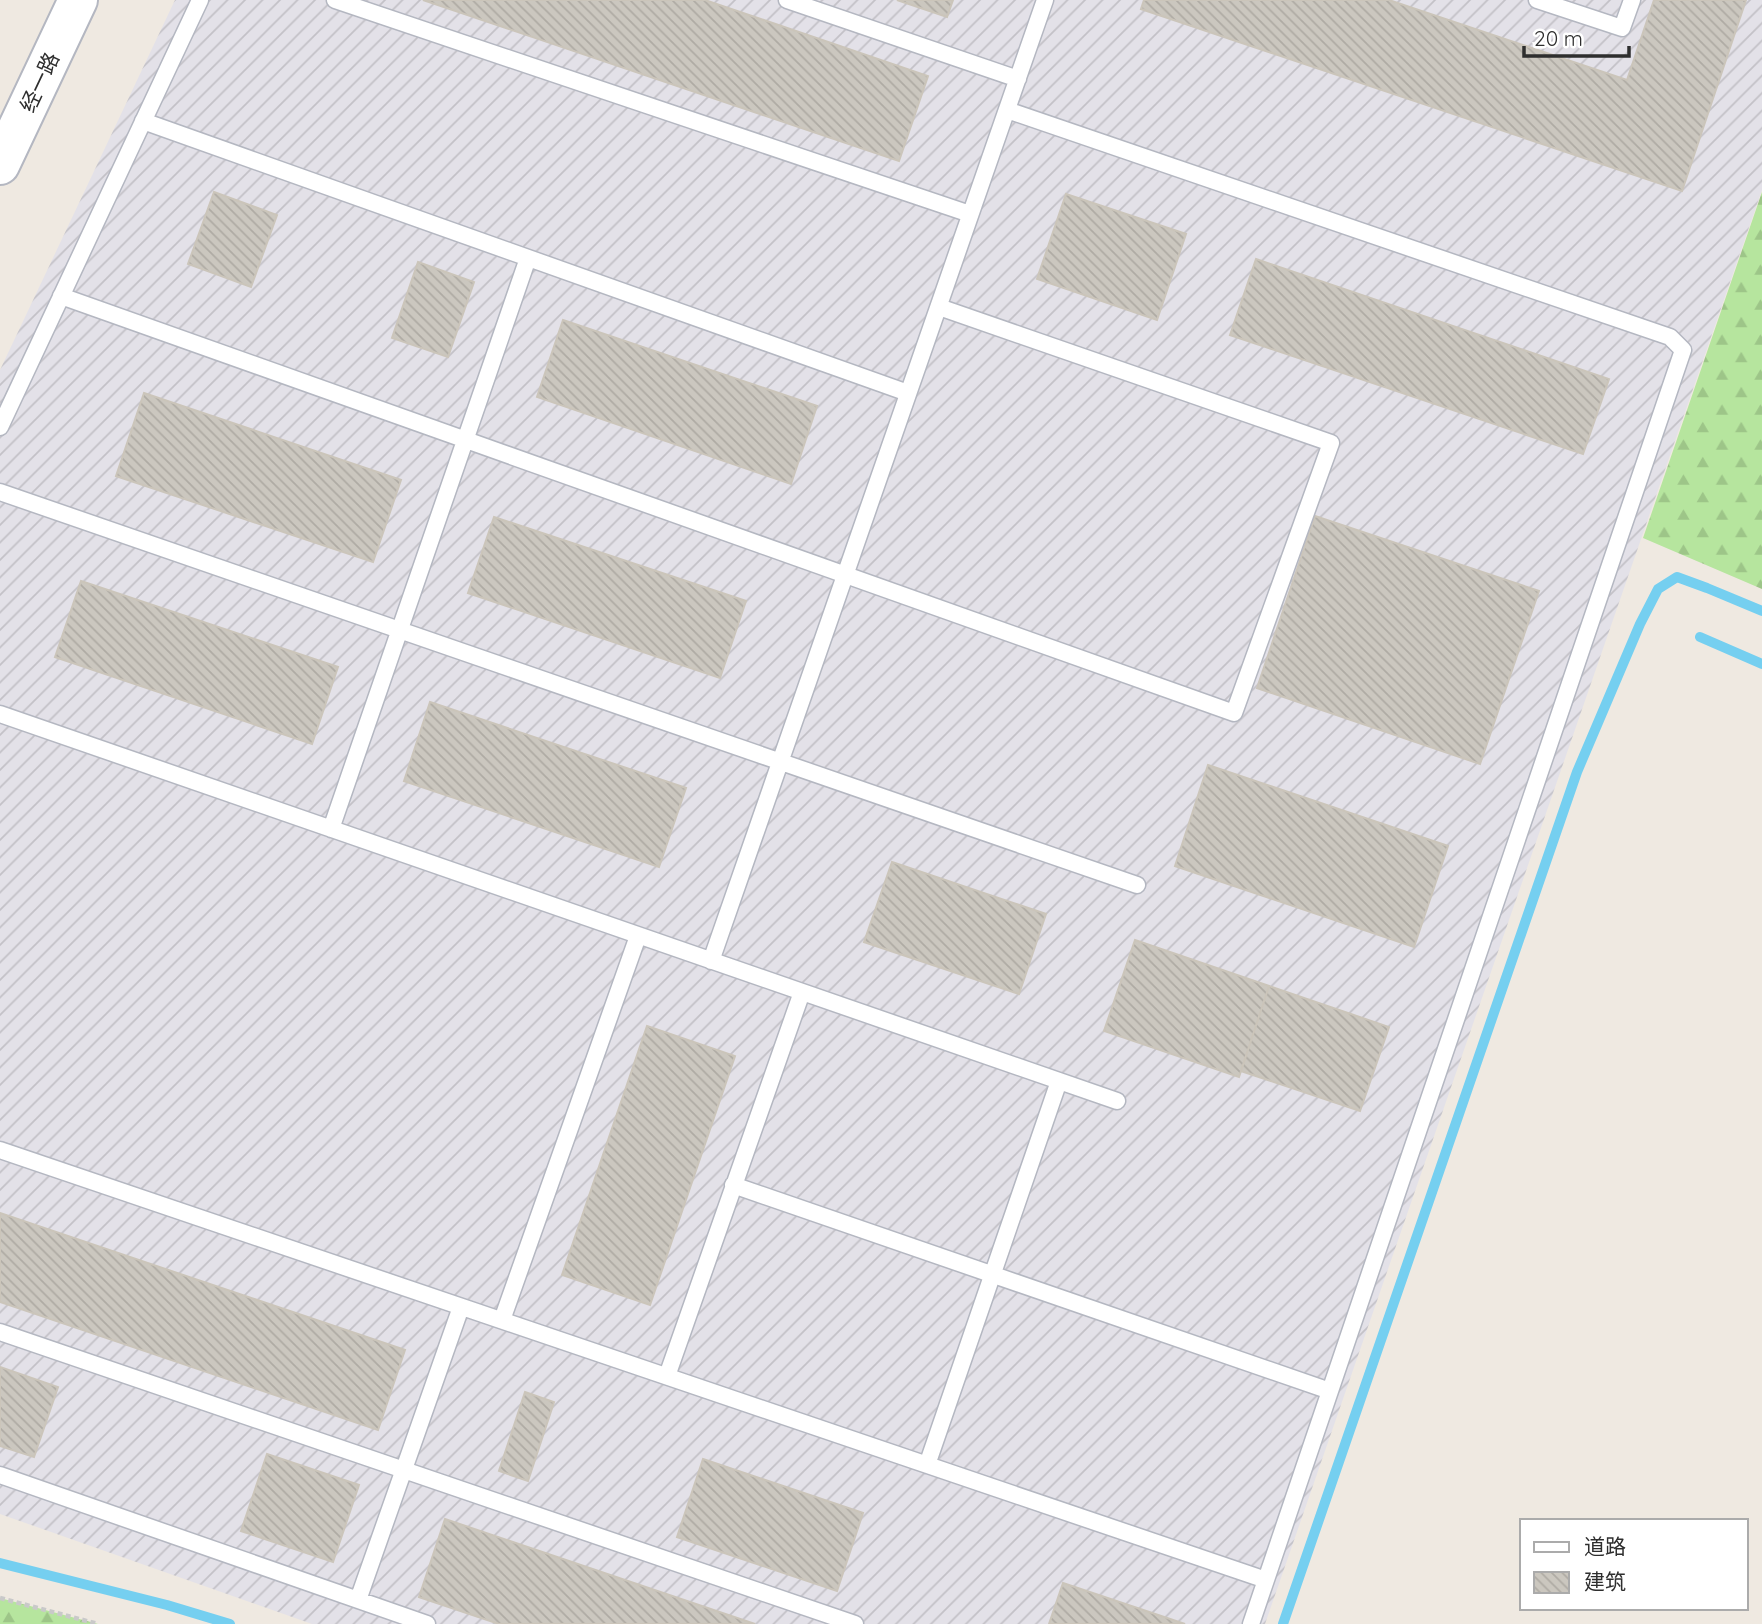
<svg xmlns="http://www.w3.org/2000/svg" width="1762" height="1624" font-family="Quicksand,'Noto Sans SC',sans-serif">
<style>
.industrial{fill:url(#industrial-furrows)}
.forest{fill:url(#forest-firs)}
.lines{fill:none;stroke-linecap:round;stroke-linejoin:round}
.stream{stroke:#75cff0;stroke-width:10}
.building{fill:url(#building-back-hatch);stroke:#cbc5ba;stroke-width:2}
.service-casing{stroke:#b4b7c1;stroke-width:19}
.tertiary-casing{stroke:#b4b7c1;stroke-width:42}
.path{stroke:#c9c9c9;stroke-width:4.5;stroke-dasharray:5 3.5;stroke-linecap:butt}
.service{stroke:#fff;stroke-width:16}
.tertiary{stroke:#fff;stroke-width:38}
.labels{text-anchor:middle;dominant-baseline:central;stroke-width:5;stroke-linejoin:round;paint-order:stroke}
.street-label{font-size:21px;fill:#2e2e2e;stroke:#fff}
</style>
<defs>
<pattern id="industrial-furrows" width="10" height="10" patternUnits="userSpaceOnUse" patternTransform="scale(1.75)"><rect width="10" height="10" fill="#e3e1e8"/><path d="M-1 1l2-2M0 10L10 0M9 11l2-2" fill="none" stroke="#c3c1c7"/></pattern>
<pattern id="forest-firs" width="22" height="20" patternUnits="userSpaceOnUse" patternTransform="scale(1.75)"><rect width="22" height="20" fill="#b6e59e"/><path d="M5 1l3.5 6h-7zM16 11l3.5 6h-7z" fill="#9dc588"/></pattern>
<pattern id="building-back-hatch" width="6" height="6" patternUnits="userSpaceOnUse" patternTransform="scale(1.75)"><rect width="6" height="6" fill="#cbc7bf"/><path d="M-1 5l2 2M0 0l6 6M5-1l2 2" fill="none" stroke="#afaba4"/></pattern>
</defs>
<rect width="100%" height="100%" fill="#efe9e1"/>
<!-- industrial -->
<path class="industrial" d="M175 0H1762V190L1265 1624H312L0 1514V370Z"/>
<!-- forest -->
<path class="forest" d="M1762 192V589L1643 538Z
M0 1598 98 1624H0Z"/>
<g class="lines">
<!-- stream -->
<path class="stream" d="M1700 637 1762 664
M0 1563 167 1605 230 1624
M1283 1624 1577 772 1640 624 1658 589 1677 577 1707 588 1762 611"/>
</g>
<!-- building -->
<path class="building" d="M423 0H705L928 76 899 161Z
M897 0H953L947 17Z
M1144 0H1389L1627 80 1654 0H1746L1682 191 1141 9Z
M214 192 277 215 251 287 188 264Z
M1066 194 1186 234 1157 320 1037 279Z
M1256 259 1609 379 1583 454 1230 335Z
M418 262 474 282 448 357 392 338Z
M563 320 817 406 791 484 537 397Z
M144 393 401 480 373 562 116 476Z
M1315 516 1539 591 1480 764 1257 688Z
M494 517 746 601 720 678 468 593Z
M81 581 338 667 312 744 55 657Z
M430 702 686 788 659 867 404 781Z
M1208 765 1448 846 1414 947 1175 866Z
M892 862 1046 914 1019 994 864 942Z
M1135 940 1269 986 1239 1077 1104 1031Z
M1269 986 1389 1027 1360 1111 1241 1071Z
M647 1026 735 1056 650 1305 562 1275Z
M0 1213 405 1350 378 1430 0 1302Z
M0 1367 58 1387 34 1457 0 1446Z
M525 1392 554 1402 528 1481 499 1471Z
M267 1454 359 1485 333 1562 241 1531Z
M703 1459 863 1513 837 1591 677 1537Z
M445 1519 755 1624H499L419 1597Z
M1063 1583 1185 1624H1049Z"/>
<g class="lines">
<!-- service casing -->
<g class="service-casing">
<path id="service" d="M335 0 970 214
M787 0 1018 79
M1537 0 1622 28 1632 0
M1007 110 1670 337 1683 350 1251 1624
M143 121 908 393
M61 296 1234 713 1331 443 939 307
M0 427 200 0
M0 492 1137 885
M0 714 1117 1101
M331 829 528 258
M711 961 1045 0
M0 1150 1266 1580
M733 1185 1330 1391
M502 1320 638 936
M0 1332 855 1624
M667 1376 802 992
M927 1465 1059 1081
M0 1475 427 1624
M358 1600 461 1307"/>
</g>
<!-- tertiary casing -->
<g class="tertiary-casing">
<path id="tertiary" d="M0 165 78 0"/>
</g>
<!-- path -->
<path class="path" d="M0 1598 98 1624"/>
<!-- service -->
<use href="#service" class="service"/>
<!-- tertiary -->
<use href="#tertiary" class="tertiary"/>
</g>
<g class="labels">
<!-- street labels -->
<g class="street-label">
<text transform="translate(39 82) rotate(-65)">经一路</text>
</g>
</g>
<!-- legend -->
<rect x="1520" y="1519" width="228" height="91" fill="#ffffff" stroke="#ababab" stroke-width="2"/>
<rect x="1534" y="1542" width="35" height="10" fill="#ffffff" stroke="#ababab" stroke-width="2"/>
<text x="1584" y="1554" font-size="21" fill="#2e2e2e">道路</text>
<rect x="1534" y="1572" width="35" height="21" fill="url(#building-back-hatch)" stroke="#ababab" stroke-width="2"/>
<text x="1584" y="1589" font-size="21" fill="#2e2e2e">建筑</text>
<!-- scale -->
<path d="M1524 46v10h105v-10" fill="none" stroke="#2e2e2e" stroke-width="3.5"/>
<text x="1534" y="46" font-size="21" fill="#2e2e2e" stroke="#ffffff" stroke-width="5" paint-order="stroke">20 m</text>
</svg>
